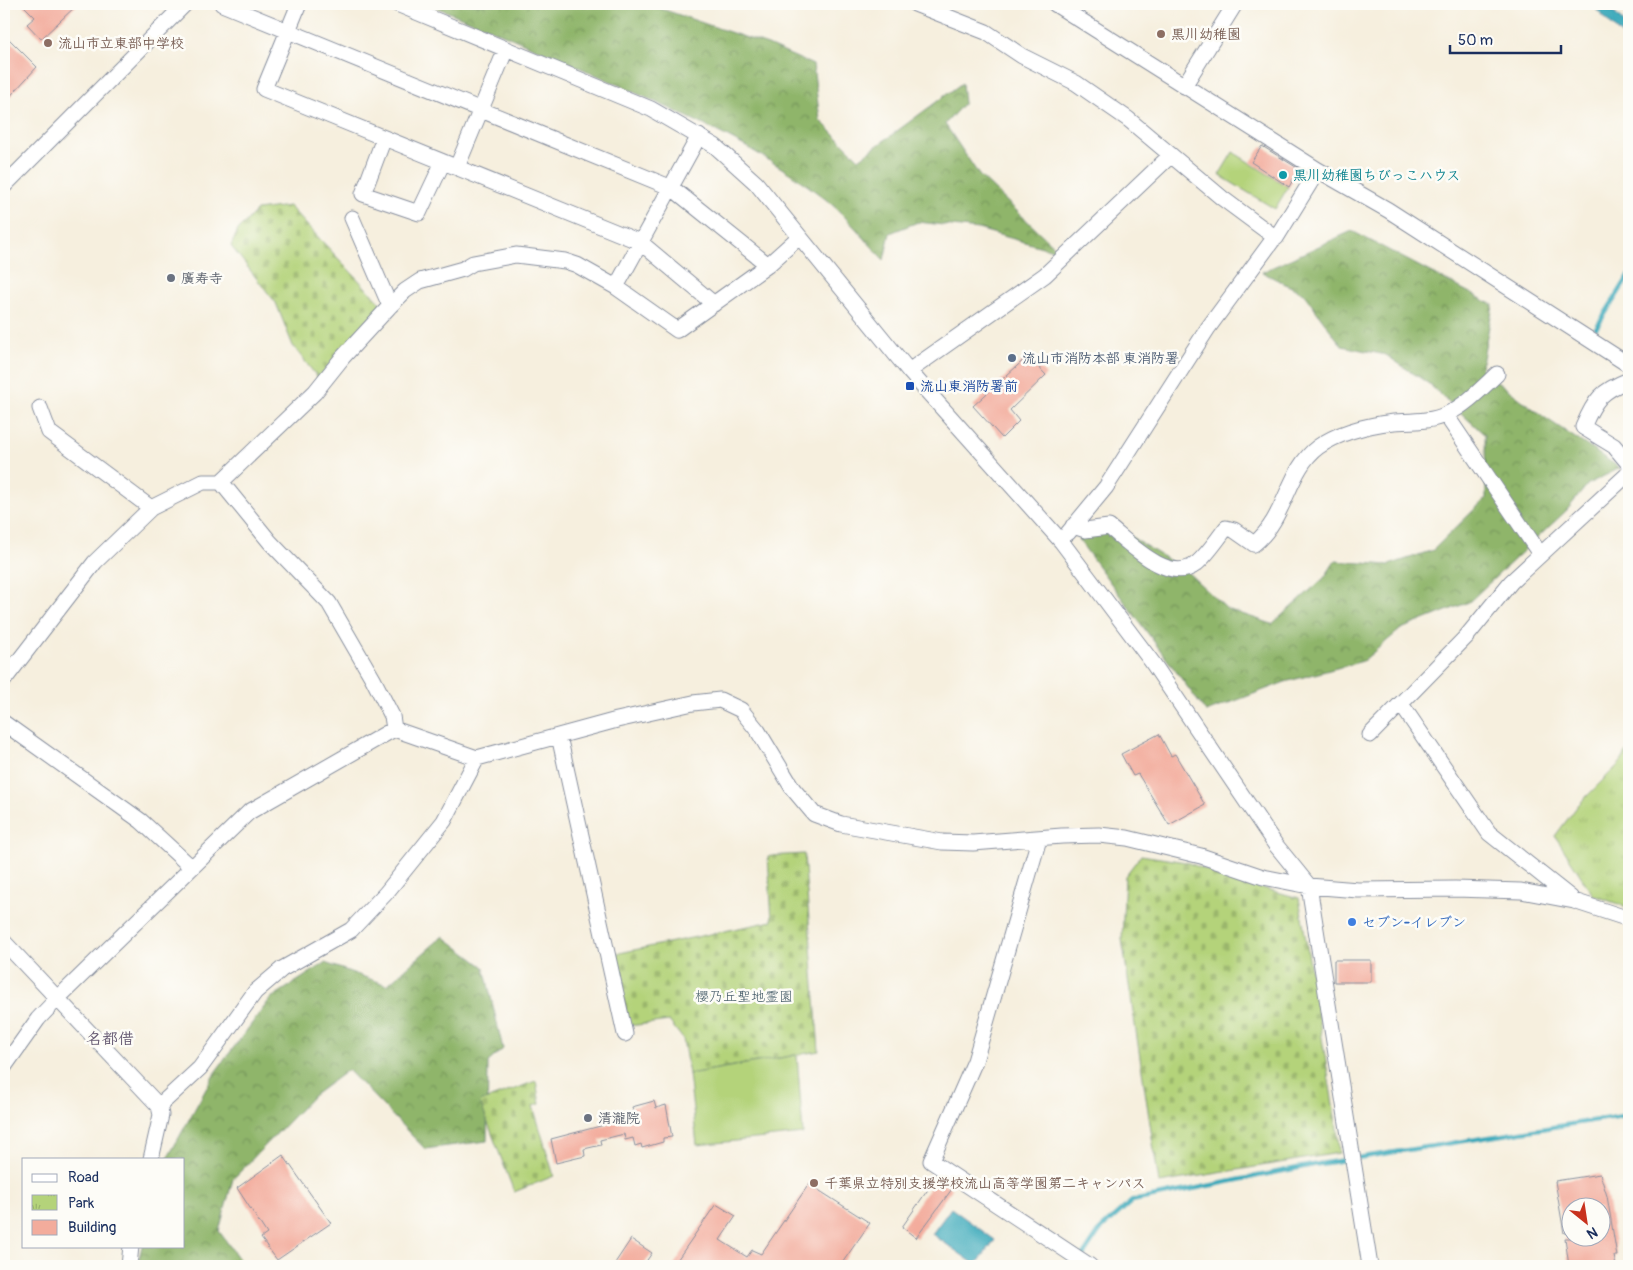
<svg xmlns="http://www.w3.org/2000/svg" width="1633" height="1270" font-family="Pangolin,'Klee One',sans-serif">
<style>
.forest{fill:url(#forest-crowns);stroke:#557264}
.cemetery{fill:url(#cemetery-stones);stroke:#68816c}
.park{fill:url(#park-tufts);stroke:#68816c}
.garden{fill:#b4d37a;stroke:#68816c}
.water{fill:#3caabb;stroke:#2c6c8c}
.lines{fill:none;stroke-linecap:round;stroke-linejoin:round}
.stream{stroke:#3caabb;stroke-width:4.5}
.building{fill:#f3ac9c}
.minor-casing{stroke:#888f9e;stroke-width:17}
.minor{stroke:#fff;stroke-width:15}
.education-dot{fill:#8d6e63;stroke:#fdfcf7;stroke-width:2}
.culture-dot{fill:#0f9aa8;stroke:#fdfcf7;stroke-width:2}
.worship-dot{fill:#6b7280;stroke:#fdfcf7;stroke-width:2}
.service-dot{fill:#5c6f8a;stroke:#fdfcf7;stroke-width:2}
.transit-dot{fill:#1a4fb4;stroke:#fdfcf7;stroke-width:2}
.shop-dot{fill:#3f7fe0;stroke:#fdfcf7;stroke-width:2}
.labels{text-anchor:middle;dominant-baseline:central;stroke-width:5;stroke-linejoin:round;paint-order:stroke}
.education-label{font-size:14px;font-weight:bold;fill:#785e54;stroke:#fdfcf7;text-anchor:start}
.culture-label{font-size:14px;font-weight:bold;fill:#0d838f;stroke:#fdfcf7;text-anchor:start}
.worship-label{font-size:14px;font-weight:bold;fill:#5b616d;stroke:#fdfcf7;text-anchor:start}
.service-label{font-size:14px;font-weight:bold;fill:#4e5e75;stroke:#fdfcf7;text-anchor:start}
.transit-label{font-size:14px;font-weight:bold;fill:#164399;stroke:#fdfcf7;text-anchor:start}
.shop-label{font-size:14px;font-weight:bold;fill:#366cbe;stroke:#fdfcf7;text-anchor:start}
.park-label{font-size:14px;fill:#415865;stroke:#fdfcf7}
.quarter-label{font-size:16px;font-weight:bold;fill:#675b74;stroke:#fdfcf7}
</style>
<defs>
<pattern id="forest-crowns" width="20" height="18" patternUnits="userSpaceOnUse" patternTransform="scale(1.25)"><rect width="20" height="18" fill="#8fb56a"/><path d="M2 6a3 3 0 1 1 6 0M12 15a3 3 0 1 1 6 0" fill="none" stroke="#74945a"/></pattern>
<pattern id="cemetery-stones" width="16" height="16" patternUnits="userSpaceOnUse" patternTransform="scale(1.25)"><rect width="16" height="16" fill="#b4d37a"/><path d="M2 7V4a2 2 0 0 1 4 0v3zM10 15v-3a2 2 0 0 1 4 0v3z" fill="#9ab56c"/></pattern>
<pattern id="park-tufts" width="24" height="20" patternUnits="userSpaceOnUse" patternTransform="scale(1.25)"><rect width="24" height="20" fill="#b4d37a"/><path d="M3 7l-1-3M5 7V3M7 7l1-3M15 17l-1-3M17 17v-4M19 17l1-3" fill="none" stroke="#9ab56c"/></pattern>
</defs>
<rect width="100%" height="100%" fill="#fdfcf7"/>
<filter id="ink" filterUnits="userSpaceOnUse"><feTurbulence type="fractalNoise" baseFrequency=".02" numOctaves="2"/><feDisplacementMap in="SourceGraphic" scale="10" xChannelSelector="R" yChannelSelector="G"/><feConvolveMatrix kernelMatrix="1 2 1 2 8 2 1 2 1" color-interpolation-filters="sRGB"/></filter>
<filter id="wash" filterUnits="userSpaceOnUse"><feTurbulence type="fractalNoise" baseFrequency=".0096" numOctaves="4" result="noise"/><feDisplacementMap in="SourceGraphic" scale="20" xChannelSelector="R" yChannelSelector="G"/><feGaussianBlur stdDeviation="1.12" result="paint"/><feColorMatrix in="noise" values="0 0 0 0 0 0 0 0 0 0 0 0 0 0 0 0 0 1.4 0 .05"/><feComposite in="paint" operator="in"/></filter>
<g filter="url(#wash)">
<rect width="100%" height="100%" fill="#f6efde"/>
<!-- forest -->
<path class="forest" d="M428 4H647L768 45 813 65 820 120 859 159 962 83 964 103 945 124 979 175 1060 252 978 229 918 222 890 233 884 260C866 241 849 219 829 202 771 155 704 124 638 94 569 62 499 32 428 4Z
M1352 231 1493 305 1481 369 1544 417 1620 468 1588 484 1567 510 1469 602 1401 629 1363 661 1285 682 1206 712 1078 539 1117 528 1186 571 1227 609 1272 624 1324 578 1335 561 1389 565 1433 550 1486 498 1485 435 1429 384 1386 355 1342 346 1303 293 1262 272Z
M443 936 484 967 503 1049 488 1062 487 1141 425 1149 348 1070 314 1095 233 1179 219 1231 244 1266H137L142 1246H184V1159H167L216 1071 271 998 325 963 387 985Z"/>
<!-- cemetery -->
<path class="cemetery" d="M289 206 382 305 318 378 293 346 276 303 231 246 238 230 257 210Z
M804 854 819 1051 689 1074 683 1039 669 1021 629 1026 615 954 772 921 768 856Z
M1141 855 1186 862 1227 878 1299 898 1337 1129 1339 1153 1159 1183 1122 939 1125 876Z
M536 1081 540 1104 533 1106 554 1176 514 1192 480 1102Z"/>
<!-- park -->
<path class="park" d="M1629 748V908L1593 895 1555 836 1579 804 1621 762Z"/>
<!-- garden -->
<path class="garden" d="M1233 152 1288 187 1275 209 1219 175Z
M797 1055 803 1134 697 1145 689 1074Z"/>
<!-- water -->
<path class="water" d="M1591 4H1606L1629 28V43Z
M951 1208 995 1240 976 1265 932 1234Z"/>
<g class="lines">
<!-- stream -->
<path class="stream" d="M1596 328 1629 276
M1076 1266 1100 1230 1132 1201 1313 1165 1629 1115"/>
</g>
<g id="blocks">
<!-- building -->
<path class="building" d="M22 4H78L41 39 27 24 35 17Z
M4 34 37 67 4 103Z
M1262 146 1299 169 1289 187 1251 162Z
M1028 356 1046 375 1010 410 1019 421 1002 438 973 406Z
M1159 734 1171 756 1175 754 1205 805 1169 825 1138 774 1133 776 1121 754Z
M1334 960H1371V982H1334Z
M654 1101 656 1108 666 1105 672 1137 663 1138V1142L642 1148 641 1144 635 1146 633 1138 625 1140 624 1134 600 1140 601 1145 584 1149 585 1156 556 1163 551 1139 627 1119 626 1115 634 1114 632 1107Z
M283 1155 331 1223 277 1260 261 1238 267 1234 237 1188Z
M1600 1174 1607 1196 1617 1256H1614L1616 1266H1569L1565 1238H1600V1208H1570V1232L1564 1233 1555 1181Z
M936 1178 952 1189 916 1238 902 1227Z
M809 1184 870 1223 840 1266H673L716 1204 736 1216 720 1240 747 1257 752 1250 761 1254Z
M631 1239 652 1253 643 1266H613Z"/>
</g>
</g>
<g filter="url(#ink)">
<use href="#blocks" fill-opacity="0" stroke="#888f9e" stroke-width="1"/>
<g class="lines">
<!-- minor casing -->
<g class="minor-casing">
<path id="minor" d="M222 4 672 188 768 265
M299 4 264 89 640 242 714 304
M397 4 651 109 715 146 756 183 909 371 1061 541 1152 662 1275 844 1309 886 1370 1266
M915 4 986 32 1022 56 1076 83 1128 119 1222 198 1276 238 1318 170
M1055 4 1318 170 1388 210 1629 365
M1184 86 1235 4
M699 136 616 287 677 330 768 265 799 237
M384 138 363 194 419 213 443 162
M457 167 506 49
M4 186 185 4
M352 218 390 306
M909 371 1045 275 1170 156
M1629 380C1601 391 1595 399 1583 427L1614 446 1629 464
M40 408 49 432 151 508
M1446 415 1540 554
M221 482 270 542 329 603 373 679 392 716 394 729
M1073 526 1085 530 1109 527C1129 543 1169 585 1196 564 1207 555 1217 540 1226 528L1234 530 1254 544C1287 517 1287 470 1318 447 1339 432 1369 425 1394 422 1411 421 1431 422 1447 414 1466 405 1482 388 1497 374
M1068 533 1106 487 1208 328 1275 237
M4 680 95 562 151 508 203 482H221L315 392 343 357 390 306 405 291 420 281 463 269 473 263 516 255 565 261 577 265 616 287
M1401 704 1489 833 1571 898
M4 723 141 821 191 867
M1370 735 1466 637 1511 582 1629 473
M559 736 625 1034
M1039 839 975 1061 931 1161 1090 1266
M4 942 159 1106 161 1115 151 1159
M4 1067 38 1019 57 999 249 812 394 729 477 758 617 720 693 703 720 700 741 710 758 731 793 789 814 814 841 824 942 842 973 843 1062 836 1099 835 1127 838 1201 856 1263 877 1309 886 1358 890 1455 889 1521 891 1574 901 1629 919
M159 1106 200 1068 255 992 282 969 351 930 386 893 444 821 477 758
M129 1266 131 1246"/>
</g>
<!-- minor -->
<use href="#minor" class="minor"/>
</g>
</g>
<!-- markers -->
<g class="education-dot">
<circle cx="1161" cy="34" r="5"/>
<circle cx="48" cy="43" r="5"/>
<circle cx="814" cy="1183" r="5"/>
</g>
<circle class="culture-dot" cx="1283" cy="175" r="5"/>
<g class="worship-dot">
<circle cx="171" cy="278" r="5"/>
<circle cx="588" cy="1118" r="5"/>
</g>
<circle class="service-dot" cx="1012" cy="358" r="5"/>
<rect class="transit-dot" x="905" y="381" width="10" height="10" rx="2.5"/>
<circle class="shop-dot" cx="1352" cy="922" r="5"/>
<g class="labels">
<!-- education labels -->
<g class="education-label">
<text x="1171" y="34">黒川幼稚園</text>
<text x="58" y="43">流山市立東部中学校</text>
<text x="824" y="1183">千葉県立特別支援学校流山高等学園第二キャンパス</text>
</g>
<!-- culture labels -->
<g class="culture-label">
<text x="1293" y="175">黒川幼稚園ちびっこハウス</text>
</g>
<!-- worship labels -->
<g class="worship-label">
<text x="181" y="278">廣寿寺</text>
<text x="598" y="1118">清瀧院</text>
</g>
<!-- service labels -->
<g class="service-label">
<text x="1022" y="358">流山市消防本部 東消防署</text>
</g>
<!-- transit labels -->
<g class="transit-label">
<text x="920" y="386">流山東消防署前</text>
</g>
<!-- shop labels -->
<g class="shop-label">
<text x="1362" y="922">セブン-イレブン</text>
</g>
<!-- park labels -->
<g class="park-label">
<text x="744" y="996">櫻乃丘聖地霊園</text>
</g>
<!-- quarter labels -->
<g class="quarter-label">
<text x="110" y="1039">名都借</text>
</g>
</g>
<!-- margin -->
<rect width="1633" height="1270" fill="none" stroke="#fdfcf7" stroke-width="20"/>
<!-- legend -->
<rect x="22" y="1158" width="162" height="90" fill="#fdfcf7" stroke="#a3aaba"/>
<rect x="32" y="1174" width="25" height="8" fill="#ffffff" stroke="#a3aaba"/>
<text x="68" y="1182" font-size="15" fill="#1b2f5e">Road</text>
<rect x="32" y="1195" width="25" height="15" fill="url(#park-tufts)" stroke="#a3aaba"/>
<text x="68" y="1208" font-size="15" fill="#1b2f5e">Park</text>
<rect x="32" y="1220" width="25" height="15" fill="#f3ac9c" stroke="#a3aaba"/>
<text x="68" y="1232" font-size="15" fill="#1b2f5e">Building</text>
<!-- north arrow -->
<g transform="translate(1586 1222) rotate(150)"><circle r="24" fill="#fdfcf7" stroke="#a3aaba"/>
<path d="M0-4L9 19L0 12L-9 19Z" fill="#c8321e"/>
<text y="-8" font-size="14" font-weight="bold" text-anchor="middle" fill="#1b2f5e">N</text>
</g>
<!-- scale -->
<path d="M1450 45v8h111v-8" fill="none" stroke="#1b2f5e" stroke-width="2.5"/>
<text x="1458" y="45" font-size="15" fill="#1b2f5e" stroke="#fdfcf7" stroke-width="4" paint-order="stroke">50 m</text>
</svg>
